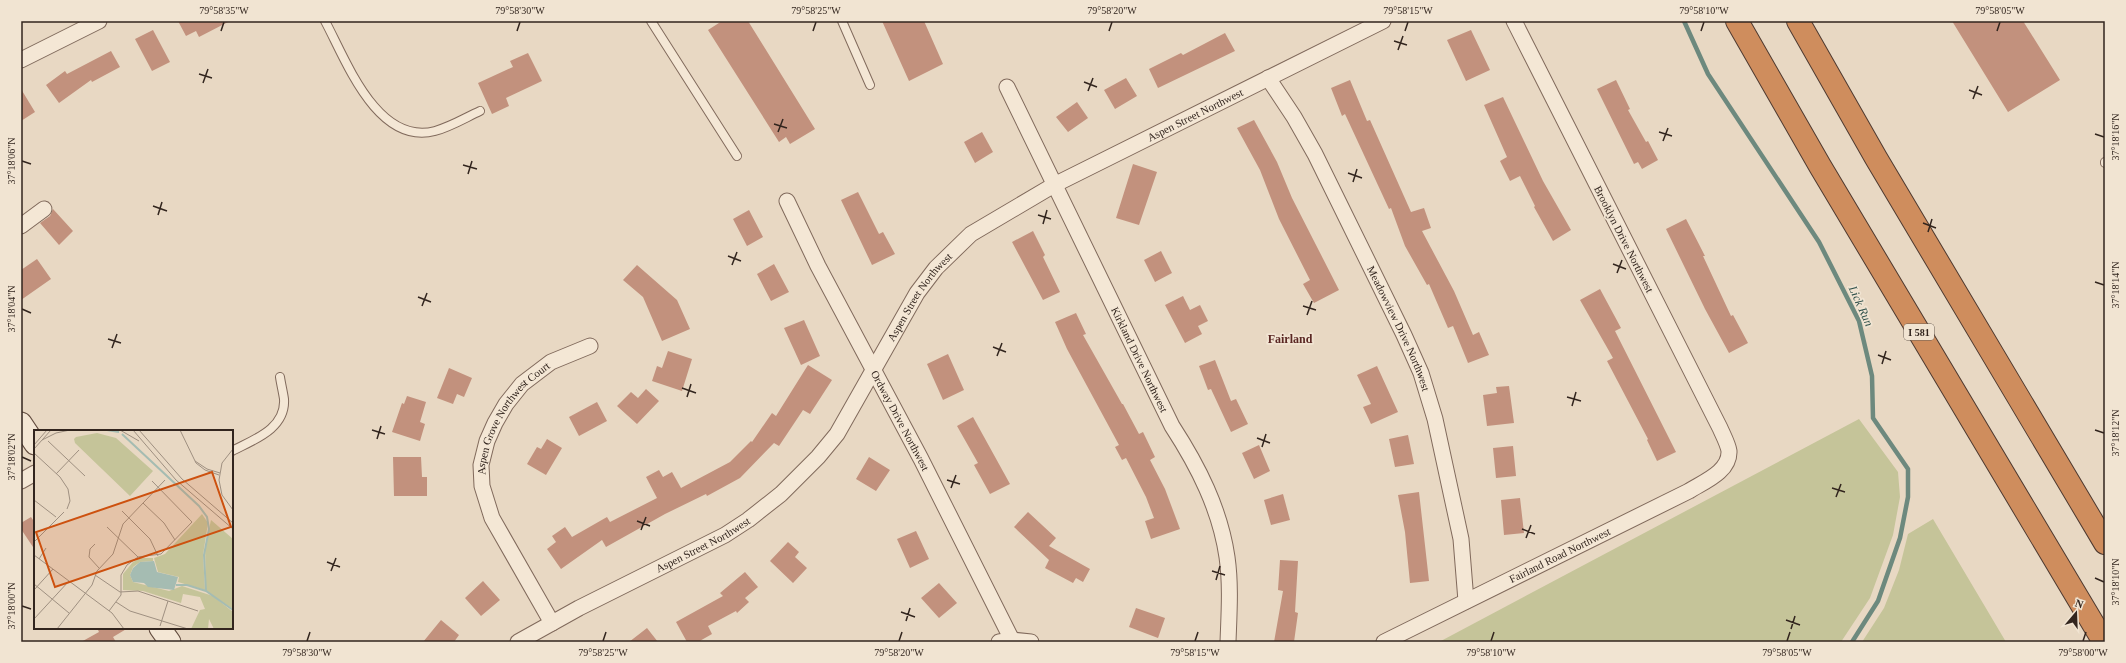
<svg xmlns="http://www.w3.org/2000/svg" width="2126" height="663" font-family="Georgia,serif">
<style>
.green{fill:#c5c499}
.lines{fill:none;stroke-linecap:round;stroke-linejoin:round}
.stream{stroke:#6d897e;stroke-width:4.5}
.building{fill:#c2917d}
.service-casing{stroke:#816a5c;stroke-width:10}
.minor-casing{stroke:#816a5c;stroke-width:17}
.secondary-casing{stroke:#624c3f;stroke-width:23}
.motorway-casing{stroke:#4f3a30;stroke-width:24}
.service{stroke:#f4e7d5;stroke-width:8}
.minor{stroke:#f4e7d5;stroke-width:15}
.secondary{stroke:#f4e7d5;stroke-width:21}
.motorway{stroke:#cf8d5d;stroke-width:22}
.ticks{fill:none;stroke:#32251e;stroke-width:1.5}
.labels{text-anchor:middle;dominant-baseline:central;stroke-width:3.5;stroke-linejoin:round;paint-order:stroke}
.shield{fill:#f1e4d2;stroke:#6b5e54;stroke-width:1}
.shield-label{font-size:10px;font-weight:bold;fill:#32251e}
.street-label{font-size:11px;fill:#32251e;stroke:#f1e4d2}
.water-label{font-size:12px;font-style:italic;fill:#2f504a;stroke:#f1e4d2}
.neighbourhood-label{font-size:12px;font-weight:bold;fill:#5a2723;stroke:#f1e4d2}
.inset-river{fill:none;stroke:#a5bcb2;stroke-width:2}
.inset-road{fill:none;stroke:#9f9081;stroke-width:1}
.view{fill:#cd510f;fill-opacity:0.15;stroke:#cd510f;stroke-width:2}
.inset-edge{fill:none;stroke:#32251e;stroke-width:2}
.neatline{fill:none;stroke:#32251e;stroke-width:1.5}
.ticks-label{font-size:10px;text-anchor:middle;fill:#32251e}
</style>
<rect width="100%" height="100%" fill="#e8d8c3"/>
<!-- green -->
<path class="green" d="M1859 419 1898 472 1900 497 1893 535 1870 598 1841 642H1439Z
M1933 519 2006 642H1862L1884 608 1899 570 1908 534Z"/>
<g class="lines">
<!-- stream -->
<path class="stream" d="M1684 21 1708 74 1819 242 1859 321 1872 376 1873 418 1908 469V497L1900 538 1878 601 1852 642"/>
</g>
<!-- building -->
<path class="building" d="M178 21H230L199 37 196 31 186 36Z
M722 21H748L815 129 790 144 786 137 779 142 708 30Z
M882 21H924L943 64 909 81Z
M1952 21H2023L2060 80 2008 112Z
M153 30 170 62 152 71 135 39Z
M1471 30 1490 70 1466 81 1447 40Z
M1225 33 1235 51 1158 88 1149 69 1181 53 1183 55Z
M111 51 120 67 92 82 91 80 59 103 46 85 65 71 67 74Z
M528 53 542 81 506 98 509 106 492 114 478 83 513 67 510 61Z
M1126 78 1137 96 1115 109 1104 90Z
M1350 80 1367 121 1370 120 1411 212 1424 208 1431 228 1422 231 1454 291 1473 335 1479 332 1489 355 1468 363 1453 326 1448 328 1429 284 1427 285 1405 246 1391 208 1389 209 1345 114 1342 116 1331 88Z
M1616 80 1630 109 1628 110 1646 142 1648 141 1658 160 1642 169 1638 162 1634 164 1597 89Z
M21 89 35 112 21 121Z
M1503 97 1543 181 1571 230 1553 241 1534 207 1535 206 1520 176 1510 181 1500 161 1507 157 1484 105Z
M1077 102 1088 118 1068 132 1056 117Z
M1254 120 1277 162 1292 198 1339 290 1314 303 1303 284 1310 280 1279 219 1260 170 1237 128Z
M982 132 993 152 975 163 964 142Z
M1133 164 1157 172 1139 225 1116 218Z
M858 192 879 234 883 232 895 254 872 265 841 200Z
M53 209 73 231 59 245 40 223 50 216Z
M749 210 763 237 747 246 733 219Z
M1686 219 1705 256H1703L1731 316 1733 315 1748 343 1729 353 1705 309 1666 229Z
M1033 231 1045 255 1043 257 1060 292 1043 300 1012 242Z
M1161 251 1172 273 1155 282 1144 260Z
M37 259 51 279 21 300V270Z
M774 264 789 292 771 301 757 274Z
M637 265 677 300 690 329 662 341 643 297 623 280Z
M1600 289 1621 328 1615 331 1676 452 1657 461 1647 440 1648 439 1607 361 1613 358 1580 300Z
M1183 296 1190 310 1200 305 1208 321 1198 326 1202 334 1185 343 1165 305Z
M1076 313 1086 334 1083 335 1122 404H1123L1139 434 1143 432 1155 457 1150 460 1165 489 1180 529 1151 539 1145 521 1154 518 1146 497 1126 458 1122 460 1115 447 1119 445 1067 349 1055 322Z
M804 320 820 356 801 365 784 328Z
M668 351 692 359 682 391 652 381 657 366 662 368Z
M948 354 964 390 943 400 927 364Z
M1215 360 1231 401 1236 399 1248 424 1231 432 1211 389 1208 390 1199 366Z
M808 365 832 380 810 414 803 410 779 446 774 443 740 478 707 496 706 494 665 514 606 547 602 540 561 569 547 549 556 542 552 536 565 527 572 537 607 517 610 522 657 498 646 477 659 470 663 477 672 472 681 488 730 462 751 441 752 442 772 413 776 416Z
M1377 366 1398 412 1371 424 1363 407 1371 404 1357 375Z
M449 368 472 378 464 397 457 394 453 404 437 398Z
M1509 386 1514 423 1487 426 1483 395 1497 393 1496 387Z
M646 389 659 401 637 424 617 406 631 392 638 398Z
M407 396 426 402 420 422 425 424 420 441 392 432 402 403 404 404Z
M597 402 607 421 579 436 569 417Z
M973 417 1010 484 990 494 974 465 978 463 957 426Z
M1408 435 1414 464 1395 467 1389 439Z
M547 439 562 448 546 475 527 464 537 447 541 449Z
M1259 445 1270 471 1254 479 1242 453Z
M1513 446 1516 476 1496 478 1493 448Z
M393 457H421L422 477H427V496H394Z
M869 457 890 470 876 491 856 479Z
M1419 492 1429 581 1410 583 1405 532 1398 495Z
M1283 494 1290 520 1271 525 1264 500Z
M1520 498 1524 533 1504 535 1501 500Z
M1028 512 1056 538 1049 546 1090 569 1083 582 1076 578 1073 583 1045 568 1049 560 1014 527Z
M31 517 35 523V550L21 529V523Z
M916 531 929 559 910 568 897 539Z
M788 542 799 552 795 557 807 568 793 583 770 561Z
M1280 560 1298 561 1295 612 1298 613 1294 642H1274L1283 591 1278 590Z
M745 572 758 587 745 598 749 602 737 613 736 611 708 626 712 634 698 642H687L676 622 723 596 720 593Z
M483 581 500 600 481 616 465 598Z
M939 583 957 603 939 618 921 598Z
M1136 608 1165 618 1158 638 1129 627Z
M441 620 459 635 454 642H423Z
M97 628H128L113 637 116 642H81L99 632Z
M647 628 658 642H629Z"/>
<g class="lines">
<!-- service casing -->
<g class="service-casing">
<path id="service" d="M325 21C346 60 377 146 435 131 450 127 465 118 480 111
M651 21 737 156
M842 21 870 85
M2105 162V163
M232 451C253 440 286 429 284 399 283 392 281 384 280 377"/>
</g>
<!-- minor casing -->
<g class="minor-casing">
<g id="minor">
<path d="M21 60 99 21"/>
<path id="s1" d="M1268 78 1294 117 1315 154 1404 335 1421 373 1435 419 1461 539 1466 601"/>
<path id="s2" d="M1007 87 1172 426C1198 466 1220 509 1227 557 1231 585 1229 614 1228 642"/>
<path id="s3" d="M787 201 818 266 921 459 1012 640"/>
<path d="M21 226 44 209"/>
<path d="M21 481 35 473"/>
<path id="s4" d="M552 623 492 518 482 486 481 465 487 441 495 423 506 404 522 384 551 362 590 346"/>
<path id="s5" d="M518 642 579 608 725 535 748 520 781 494 818 457 837 434 917 293 936 268 971 234 1054 185 1383 21"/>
<path d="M999 642 1012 640 1031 642"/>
<path id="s6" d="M1384 642 1689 491C1703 482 1730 472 1729 451 1728 444 1723 435 1720 428L1514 21"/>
</g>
</g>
<!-- secondary casing -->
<g class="secondary-casing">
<path id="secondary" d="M21 423 35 444
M160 628 170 642"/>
</g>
<!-- motorway casing -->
<g class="motorway-casing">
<path id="motorway" d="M1737 21 1820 166 2104 642
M1798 21 1876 158 2105 543"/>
</g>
<!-- service -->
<use href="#service" class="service"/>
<!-- minor -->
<use href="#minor" class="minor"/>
<!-- secondary -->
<use href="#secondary" class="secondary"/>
<!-- motorway -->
<use href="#motorway" class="motorway"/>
</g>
<!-- ticks -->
<path class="ticks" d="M221 31 224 22M517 31 520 22M813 31 816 22M1109 31 1112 22M1405 31 1408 22M1701 31 1704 22M1997 31 2000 22M1394 41 1407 45M1398 50 1403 36M199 74 212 78M1084 82 1097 87M203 83 208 69M1969 90 1982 95M1088 91 1093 78M1973 99 1978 86M774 124 787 128M778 132 783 119M1659 132 1672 136M2095 134 2104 137M1663 141 1668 128M22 161 31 164M463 165 477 169M1348 173 1362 178M468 174 472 161M1353 182 1357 169M153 206 167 211M158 215 162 202M1038 215 1051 219M1923 223 1936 228M1043 224 1047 210M1928 232 1932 219M728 256 741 261M1613 264 1626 269M732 265 737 252M1617 273 1622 260M2095 282 2104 285M418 297 431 302M422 306 427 293M1303 306 1316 310M22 309 31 313M1307 315 1312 301M108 339 121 343M993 347 1006 352M112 348 117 334M1878 355 1891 360M997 356 1002 343M1882 364 1886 351M682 388 696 393M687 397 691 384M1567 397 1581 401M1572 406 1576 392M372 430 385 434M2095 430 2104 433M1257 438 1270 443M377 439 381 426M1262 447 1266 434M22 457 31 461M947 480 960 484M951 488 956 475M1832 488 1845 492M1836 497 1841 484M637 521 650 526M1522 529 1535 534M641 530 646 517M1526 538 1531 525M327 562 340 567M331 571 336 558M1212 571 1225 575M2095 578 2104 582M1216 580 1220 566M22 606 31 609M901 612 915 617M1786 620 1800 625M906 621 910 608M1791 629 1795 616M307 641 310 632M603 641 606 632M899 641 902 632M1195 641 1198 632M1491 641 1494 632M1787 641 1790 632M2083 641 2086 632"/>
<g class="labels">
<!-- shield labels -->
<rect class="shield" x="1904" y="324" width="30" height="16" rx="3"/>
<g class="shield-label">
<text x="1919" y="332">I 581</text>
</g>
<!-- street labels -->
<g class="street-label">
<text stroke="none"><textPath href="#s5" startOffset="881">Aspen Street Northwest</textPath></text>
<text transform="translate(1624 239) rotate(63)">Brooklyn Drive Northwest</text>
<text stroke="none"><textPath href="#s5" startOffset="545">Aspen Street Northwest</textPath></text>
<text stroke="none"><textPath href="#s1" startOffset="283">Meadowview Drive Northwest</textPath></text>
<text stroke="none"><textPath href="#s2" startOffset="303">Kirkland Drive Northwest</textPath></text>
<text stroke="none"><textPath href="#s3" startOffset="247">Ordway Drive Northwest</textPath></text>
<text stroke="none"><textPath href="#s4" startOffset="233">Aspen Grove Northwest Court</textPath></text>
<text stroke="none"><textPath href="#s5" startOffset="209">Aspen Street Northwest</textPath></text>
<text stroke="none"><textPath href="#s6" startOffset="196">Fairland Road Northwest</textPath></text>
</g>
<!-- water labels -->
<g class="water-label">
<text transform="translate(1861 306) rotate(66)">Lick Run</text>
</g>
<!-- neighbourhood labels -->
<g class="neighbourhood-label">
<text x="1290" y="339">Fairland</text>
</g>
</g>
<!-- overview -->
<g transform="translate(34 430)">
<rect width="199" height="199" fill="#e8d8c3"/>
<path d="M63 3 82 8 119 41 96 66 41 13 40 9 42 7ZM168 84 174 93 169 125 171 160 144 152 145 147 124 142 120 128 131 124ZM177 90 199 109V179L172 161 171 117ZM107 128H119V131L106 132 99 137 96 145 99 152 135 161 148 156 179 166 199 182V199H180L175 189 174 199H157L166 180 171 179 166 167 149 164 147 173 109 161 89 160V144L99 132Z" fill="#c5c499"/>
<path d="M120 131 123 142 144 147 140 160 114 157 110 153 99 152 96 145 99 138 106 132Z" fill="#a5bcb2"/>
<path class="inset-river" d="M73 0 85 2M88 4 165 76 173 87 175 99 170 125 172 161M142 155H153L172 161 199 180"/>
<path class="inset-road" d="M86 0 105 11M99 0 142 50 199 99M105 0 148 49 199 93M146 0 162 33 171 40 185 45M8 10 22 3 36 0M14 11 51 46M0 15 13 0M0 19 17 0M199 19 188 33 185 50 188 65 199 80M0 23 26 47 34 59 36 71 33 79M161 31 173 39 186 43M22 44 45 20M0 70 22 87M109 73 130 93 141 110M88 81 116 109 124 126M73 97 104 127M0 112 30 82M61 114 56 119 55 127 65 138M0 125 78 183 90 199M5 129 12 118M61 145 86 162 104 161 164 181M0 154 35 183M0 160 19 139M82 172 96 181 154 199M75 181 87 165V145L93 135 104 127 127 124 158 92 118 51M0 189 35 151M126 196 134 171M23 199 58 155 63 141 79 124 89 94 131 50"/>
<path class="view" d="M178 42 197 97 21 157 2 102Z"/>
<rect width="199" height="199" class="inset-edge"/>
</g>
<!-- border -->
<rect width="2126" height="663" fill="none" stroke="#f1e4d2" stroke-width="44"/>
<!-- north arrow -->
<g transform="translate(2076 613) rotate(19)" stroke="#f1e4d2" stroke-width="3" paint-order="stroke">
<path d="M0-3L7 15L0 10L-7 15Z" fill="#32251e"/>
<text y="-6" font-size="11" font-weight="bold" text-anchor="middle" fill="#32251e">N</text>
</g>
<rect x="22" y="22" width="2082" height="619" class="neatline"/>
<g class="ticks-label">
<text x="224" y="14">79°58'35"W</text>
<text x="520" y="14">79°58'30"W</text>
<text x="816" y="14">79°58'25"W</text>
<text x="1112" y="14">79°58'20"W</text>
<text x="1408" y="14">79°58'15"W</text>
<text x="1704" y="14">79°58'10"W</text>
<text x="2000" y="14">79°58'05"W</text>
<text transform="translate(2115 137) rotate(-90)" y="4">37°18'16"N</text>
<text transform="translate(11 161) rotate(-90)" y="4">37°18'06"N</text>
<text transform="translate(2115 285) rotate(-90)" y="4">37°18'14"N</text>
<text transform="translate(11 309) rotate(-90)" y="4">37°18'04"N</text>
<text transform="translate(2115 433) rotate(-90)" y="4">37°18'12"N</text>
<text transform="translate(11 457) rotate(-90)" y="4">37°18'02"N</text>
<text transform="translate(2115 582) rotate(-90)" y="4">37°18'10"N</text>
<text transform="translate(11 606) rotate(-90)" y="4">37°18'00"N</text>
<text x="307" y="656">79°58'30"W</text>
<text x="603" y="656">79°58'25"W</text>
<text x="899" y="656">79°58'20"W</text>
<text x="1195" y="656">79°58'15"W</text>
<text x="1491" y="656">79°58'10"W</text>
<text x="1787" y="656">79°58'05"W</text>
<text x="2083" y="656">79°58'00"W</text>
</g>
</svg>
